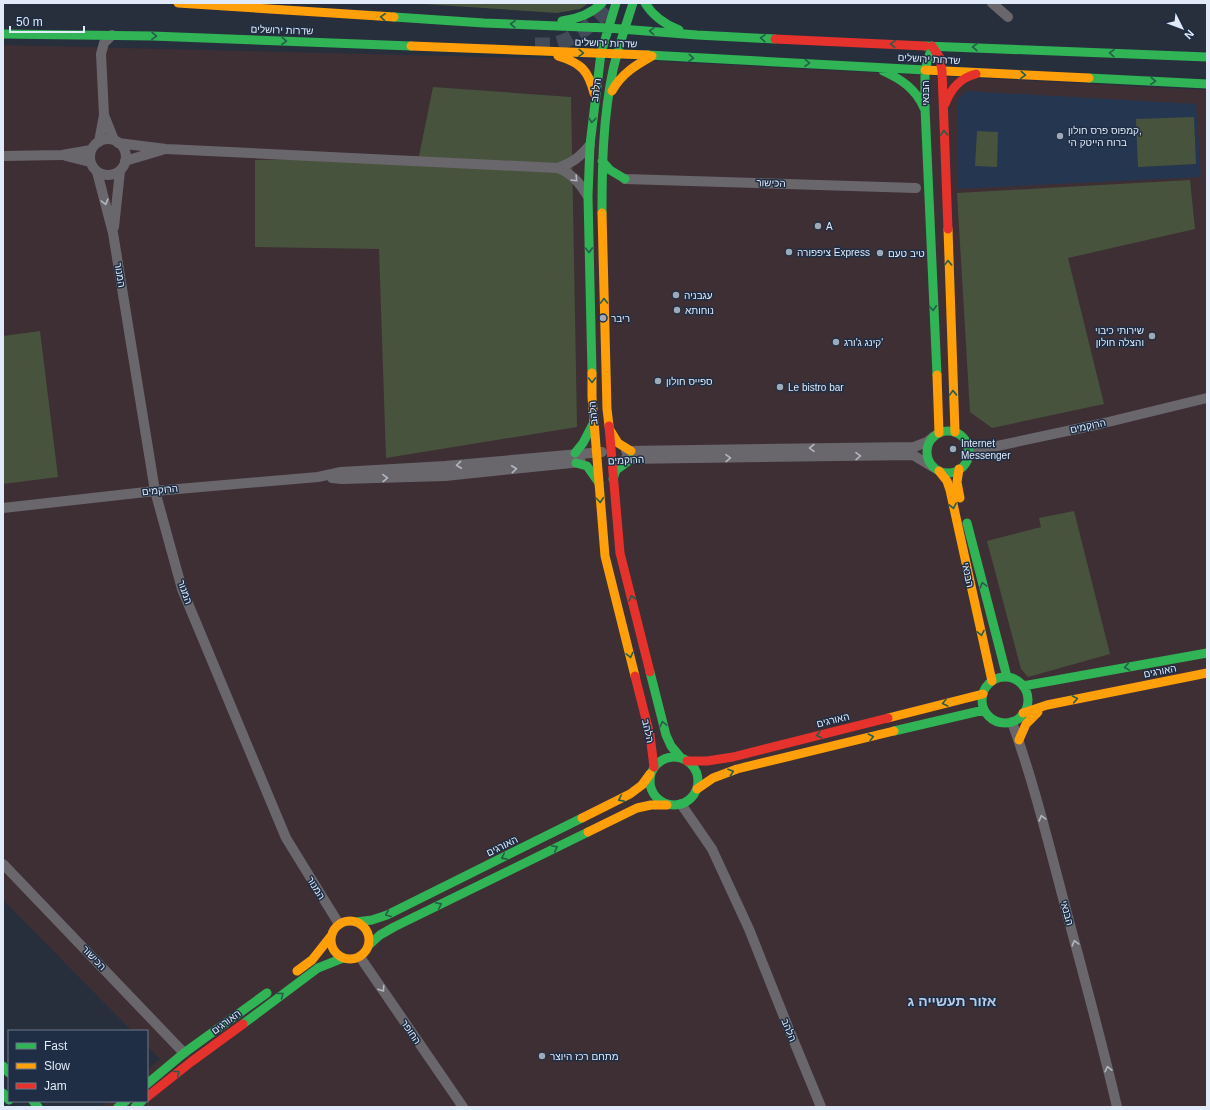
<svg xmlns="http://www.w3.org/2000/svg" width="1210" height="1110" font-family="Helvetica,Heebo,sans-serif">
<style>
.industrial{fill:#3e2f35}
.built{fill:#253651}
.green{fill:#48533d}
.lines{fill:none;stroke-linecap:round;stroke-linejoin:round}
.secondary-tunnel{stroke:#434b58;stroke-width:15;stroke-dasharray:15 8;stroke-linecap:butt}
.street{stroke:#6a676c;stroke-width:10}
.fast{stroke:#30b455;stroke-width:9}
.slow{stroke:#ff9f0a;stroke-width:9}
.jam{stroke:#e5322d;stroke-width:9}
.oneway{stroke:#255d4a}
.oneway2{stroke:#b1b6c1}
.poi-dot{fill:#9fa9b7;stroke:#1f2e44;stroke-width:1.5}
.labels{text-anchor:middle;dominant-baseline:central;stroke-width:3;stroke-linejoin:round;paint-order:stroke}
.street-label{font-size:10px;fill:#e0eaf9;stroke:#1f2e44}
.poi-label{font-size:10px;fill:#e0eaf9;stroke:#1f2e44;text-anchor:start}
.district-label{font-size:14px;font-weight:bold;fill:#b9cce9;stroke:#1f2e44}
</style>
<rect width="100%" height="100%" fill="#272f3c"/>
<!-- industrial -->
<path class="industrial" d="M3 45 653 61 1207 90V1107H101L108 1101H147V1070L160 1059 147 1046V1031H132L3 900Z"/>
<!-- built -->
<path class="built" d="M966 91 1196 104 1201 177 957 189V100Z"/>
<!-- green -->
<path class="green" d="M409 3H589L580 9 557 13Z
M433 87 571 97 577 427 386 458 379 249 255 247V160L419 156Z
M1194 117 1196 164 1138 167 1136 119Z
M977 131 998 132 997 167 975 166Z
M1190 180 1195 229 1068 258 1104 404 992 428 970 412 957 193Z
M40 331 58 477 3 484V336Z
M1074 511 1110 654 1028 677 1021 669 987 541 1041 527 1039 518Z"/>
<g class="lines">
<!-- secondary-tunnel -->
<path class="secondary-tunnel" d="M535 45C540 45 545 45 551 45 572 42 599 20 612 3"/>
<!-- street -->
<path class="street" d="M992 3 1008 17
M104 115 114 140
M90 157a18 18 0 1 1 36 0a18 18 0 1 1-36 0Z
M99 142 104 115 101 54 104 43 112 35
M118 143 166 149 558 168C572 174 579 182 587 195
M3 156 62 155 91 150
M66 156 90 162
M125 161 162 150
M558 168C573 162 579 158 590 145
M97 172 113 233 155 491 182 589 286 838 339 924
M625 179 916 188
M114 227 120 171
M968 448 997 446 1100 424 1207 398
M626 451 914 447 927 442 933 437
M625 459 913 455 933 467
M332 478 342 479 445 476 581 462
M3 508 155 491 318 477 341 472 445 466 602 452
M1012 722C1033 780 1048 841 1064 902 1082 970 1101 1038 1117 1107
M681 804 712 849 749 929 788 1027 821 1107
M3 864 184 1053
M360 957 463 1107"/>
<!-- fast -->
<path class="fast" d="M645 3C653 16 664 24 679 30
M394 17 484 23 608 28 697 35 775 39
M562 21C578 19 591 14 602 3
M3 34 152 36 411 46
M925 46 1207 57
M932 46 925 70V108L937 375
M648 55 925 70
M883 71C901 79 916 89 924 108
M1089 78 1207 84
M602 161 610 170 625 179
M602 213C602 166 603 117 613 70 618 48 626 25 633 3
M592 373 588 196 590 145 601 53 616 3
M927 452a21 21 0 1 1 42 0a21 21 0 1 1-42 0Z
M575 453 583 443 594 422
M576 463 587 466 599 483
M613 479 616 470 631 459
M967 523 1007 677
M650 672 666 735 671 746 681 758
M982 700a23 23 0 1 1 46 0a23 23 0 1 1-46 0Z
M1023 686 1207 653
M894 731 984 710
M650 781a24 24 0 1 1 48 0a24 24 0 1 1-48 0Z
M356 922 372 920 387 915 582 818
M369 945 380 935 394 927 588 832
M243 1024 318 968 343 958
M3 1066 9 1073
M147 1084 184 1053 267 993
M3 1093 9 1100
M33 1101 38 1107
M118 1107 126 1101
M135 1107 142 1101"/>
<!-- slow -->
<path class="slow" d="M178 3 394 17
M411 46 648 55
M558 56C581 63 588 70 594 93
M925 70 1089 78
M612 91C621 74 636 65 652 56
M602 213 607 409 609 426
M948 229 955 432
M592 373V397L605 556 635 676
M937 375 939 433
M610 430 618 443 631 451
M959 469 957 482 960 498
M939 471 947 481 950 490 992 681
M1023 713 1047 705 1207 673
M888 718 983 694
M1019 740 1026 724 1038 712
M697 789 713 778 737 769 894 731
M582 818 630 794 642 785 650 774
M588 832 637 808 651 805H667
M331 940a19 19 0 1 1 38 0a19 19 0 1 1-38 0Z
M297 971 312 960 331 936"/>
<!-- jam -->
<path class="jam" d="M775 39 925 46
M932 46 940 58 942 71 948 229
M945 104C951 88 960 78 976 74
M609 426 620 553 650 672
M635 676 650 735 654 767
M687 761H707L733 757 888 718
M147 1097 191 1062 243 1024"/>
</g>
<!-- one-way arrows -->
<defs><path id="oneway-chevron" d="M-2-3.5L2.5 0L-2 3.5" fill="none" stroke-width="1.6" stroke-linecap="round" stroke-linejoin="round"/></defs>
<g class="oneway">
<use href="#oneway-chevron" transform="translate(383 17) rotate(-176)"/>
<use href="#oneway-chevron" transform="translate(513 24) rotate(-177)"/>
<use href="#oneway-chevron" transform="translate(652 31) rotate(-176)"/>
<use href="#oneway-chevron" transform="translate(154 36) rotate(2)"/>
<use href="#oneway-chevron" transform="translate(763 38) rotate(-177)"/>
<use href="#oneway-chevron" transform="translate(284 41) rotate(2)"/>
<use href="#oneway-chevron" transform="translate(893 44) rotate(-177)"/>
<use href="#oneway-chevron" transform="translate(975 47) rotate(-178)"/>
<use href="#oneway-chevron" transform="translate(581 53) rotate(2)"/>
<use href="#oneway-chevron" transform="translate(1112 53) rotate(-178)"/>
<use href="#oneway-chevron" transform="translate(691 58) rotate(3)"/>
<use href="#oneway-chevron" transform="translate(807 63) rotate(3)"/>
<use href="#oneway-chevron" transform="translate(1023 75) rotate(3)"/>
<use href="#oneway-chevron" transform="translate(1153 81) rotate(3)"/>
<use href="#oneway-chevron" transform="translate(592 120) rotate(97)"/>
<use href="#oneway-chevron" transform="translate(944 133) rotate(-92)"/>
<use href="#oneway-chevron" transform="translate(589 250) rotate(89)"/>
<use href="#oneway-chevron" transform="translate(948 263) rotate(-92)"/>
<use href="#oneway-chevron" transform="translate(604 301) rotate(-91)"/>
<use href="#oneway-chevron" transform="translate(933 308) rotate(87)"/>
<use href="#oneway-chevron" transform="translate(592 380) rotate(89)"/>
<use href="#oneway-chevron" transform="translate(953 393) rotate(-92)"/>
<use href="#oneway-chevron" transform="translate(600 500) rotate(85)"/>
<use href="#oneway-chevron" transform="translate(953 506) rotate(78)"/>
<use href="#oneway-chevron" transform="translate(983 585) rotate(-105)"/>
<use href="#oneway-chevron" transform="translate(632 598) rotate(-104)"/>
<use href="#oneway-chevron" transform="translate(981 633) rotate(78)"/>
<use href="#oneway-chevron" transform="translate(630 655) rotate(76)"/>
<use href="#oneway-chevron" transform="translate(1127 667) rotate(170)"/>
<use href="#oneway-chevron" transform="translate(1075 699) rotate(-11)"/>
<use href="#oneway-chevron" transform="translate(945 703) rotate(166)"/>
<use href="#oneway-chevron" transform="translate(663 724) rotate(-104)"/>
<use href="#oneway-chevron" transform="translate(819 735) rotate(166)"/>
<use href="#oneway-chevron" transform="translate(871 737) rotate(-14)"/>
<use href="#oneway-chevron" transform="translate(731 772) rotate(-19)"/>
<use href="#oneway-chevron" transform="translate(621 799) rotate(154)"/>
<use href="#oneway-chevron" transform="translate(555 848) rotate(-26)"/>
<use href="#oneway-chevron" transform="translate(504 857) rotate(154)"/>
<use href="#oneway-chevron" transform="translate(439 905) rotate(-26)"/>
<use href="#oneway-chevron" transform="translate(388 914) rotate(157)"/>
<use href="#oneway-chevron" transform="translate(281 995) rotate(-37)"/>
<use href="#oneway-chevron" transform="translate(177 1073) rotate(-39)"/>
</g>
<g class="oneway2">
<use href="#oneway-chevron" transform="translate(575 179) rotate(46)"/>
<use href="#oneway-chevron" transform="translate(105 202) rotate(75)"/>
<use href="#oneway-chevron" transform="translate(812 448) rotate(179)"/>
<use href="#oneway-chevron" transform="translate(858 456) rotate(-1)"/>
<use href="#oneway-chevron" transform="translate(728 458) rotate(-1)"/>
<use href="#oneway-chevron" transform="translate(459 465) rotate(174)"/>
<use href="#oneway-chevron" transform="translate(514 469) rotate(-6)"/>
<use href="#oneway-chevron" transform="translate(385 478) rotate(-2)"/>
<use href="#oneway-chevron" transform="translate(1042 818) rotate(-105)"/>
<use href="#oneway-chevron" transform="translate(1075 943) rotate(-105)"/>
<use href="#oneway-chevron" transform="translate(382 989) rotate(56)"/>
<use href="#oneway-chevron" transform="translate(1108 1069) rotate(-103)"/>
</g>
<!-- markers -->
<g class="poi-dot">
<circle cx="1060" cy="136" r="4"/>
<circle cx="818" cy="226" r="4"/>
<circle cx="789" cy="252" r="4"/>
<circle cx="880" cy="253" r="4"/>
<circle cx="676" cy="295" r="4"/>
<circle cx="677" cy="310" r="4"/>
<circle cx="603" cy="318" r="4"/>
<circle cx="1152" cy="336" r="4"/>
<circle cx="836" cy="342" r="4"/>
<circle cx="658" cy="381" r="4"/>
<circle cx="780" cy="387" r="4"/>
<circle cx="953" cy="449" r="4"/>
<circle cx="542" cy="1056" r="4"/>
</g>
<g class="labels">
<!-- street labels -->
<g class="street-label">
<text transform="translate(282 30) rotate(2)">שדרות ירושלים</text>
<text transform="translate(606 43) rotate(2)">שדרות ירושלים</text>
<text transform="translate(929 59) rotate(3)">שדרות ירושלים</text>
<text transform="translate(596 90) rotate(-82)">הלהב</text>
<text transform="translate(925 93) rotate(-90)">הבנאי</text>
<text transform="translate(771 183) rotate(2)">הכישור</text>
<text transform="translate(120 275) rotate(81)">המנור</text>
<text transform="translate(593 413) rotate(-95)">הלהב</text>
<text transform="translate(1088 426) rotate(-12)">הרוקמים</text>
<text transform="translate(626 460) rotate(-3)">הרוקמים</text>
<text transform="translate(160 490) rotate(-6)">הרוקמים</text>
<text transform="translate(968 575) rotate(78)">הבנאי</text>
<text transform="translate(185 592) rotate(70)">המנור</text>
<text transform="translate(1160 671) rotate(-11)">האורגים</text>
<text transform="translate(833 720) rotate(-14)">האורגים</text>
<text transform="translate(648 731) rotate(78)">הלהב</text>
<text transform="translate(502 846) rotate(-26)">האורגים</text>
<text transform="translate(316 888) rotate(58)">המנור</text>
<text transform="translate(1067 913) rotate(75)">הבנאי</text>
<text transform="translate(94 958) rotate(46)">הכישור</text>
<text transform="translate(226 1022) rotate(-37)">האורגים</text>
<text transform="translate(789 1030) rotate(68)">הלהב</text>
<text transform="translate(411 1032) rotate(56)">החופר</text>
</g>
<!-- poi labels -->
<g class="poi-label">
<text x="1068" y="130">קמפוס פרס חולון,<tspan x="1068" dy="12">ברוח הייטק הי</tspan></text>
<text x="826" y="226">A</text>
<text x="797" y="252">ציפפורה Express</text>
<text x="888" y="253">טיב טעם</text>
<text x="684" y="295">עגבניה</text>
<text x="685" y="310">נוחותא</text>
<text x="611" y="318">ריבר</text>
<text x="1144" y="330" text-anchor="end">שירותי כיבוי<tspan x="1144" dy="12">והצלה חולון</tspan></text>
<text x="844" y="342">קינג ג'ורג'</text>
<text x="666" y="381">ספייס חולון</text>
<text x="788" y="387">Le bistro bar</text>
<text x="961" y="443">Internet<tspan x="961" dy="12">Messenger</tspan></text>
<text x="550" y="1056">מתחם רכז היוצר</text>
</g>
<!-- district labels -->
<g class="district-label">
<text x="952" y="1001">אזור תעשייה ג</text>
</g>
</g>
<!-- border -->
<rect width="1210" height="1110" fill="none" stroke="#e0eaf9" stroke-width="8"/>
<!-- legend -->
<rect x="8" y="1030" width="140" height="72" fill="#1f2e44" stroke="#6c798c"/>
<rect x="16" y="1043" width="20" height="6" fill="#30b455" stroke="#6c798c"/>
<text x="44" y="1050" font-size="12" fill="#e0eaf9">Fast</text>
<rect x="16" y="1063" width="20" height="6" fill="#ff9f0a" stroke="#6c798c"/>
<text x="44" y="1070" font-size="12" fill="#e0eaf9">Slow</text>
<rect x="16" y="1083" width="20" height="6" fill="#e5322d" stroke="#6c798c"/>
<text x="44" y="1090" font-size="12" fill="#e0eaf9">Jam</text>
<!-- north arrow -->
<g transform="translate(1182 28) rotate(132)" stroke="#1f2e44" stroke-width="3" paint-order="stroke">
<path d="M0-3L7 15L0 10L-7 15Z" fill="#e0eaf9"/>
<text y="-6" font-size="11" font-weight="bold" text-anchor="middle" fill="#e0eaf9">N</text>
</g>
<!-- scale -->
<path d="M10 26v6h74v-6" fill="none" stroke="#e0eaf9" stroke-width="2"/>
<text x="16" y="26" font-size="12" fill="#e0eaf9" stroke="#1f2e44" stroke-width="3" paint-order="stroke">50 m</text>
</svg>
